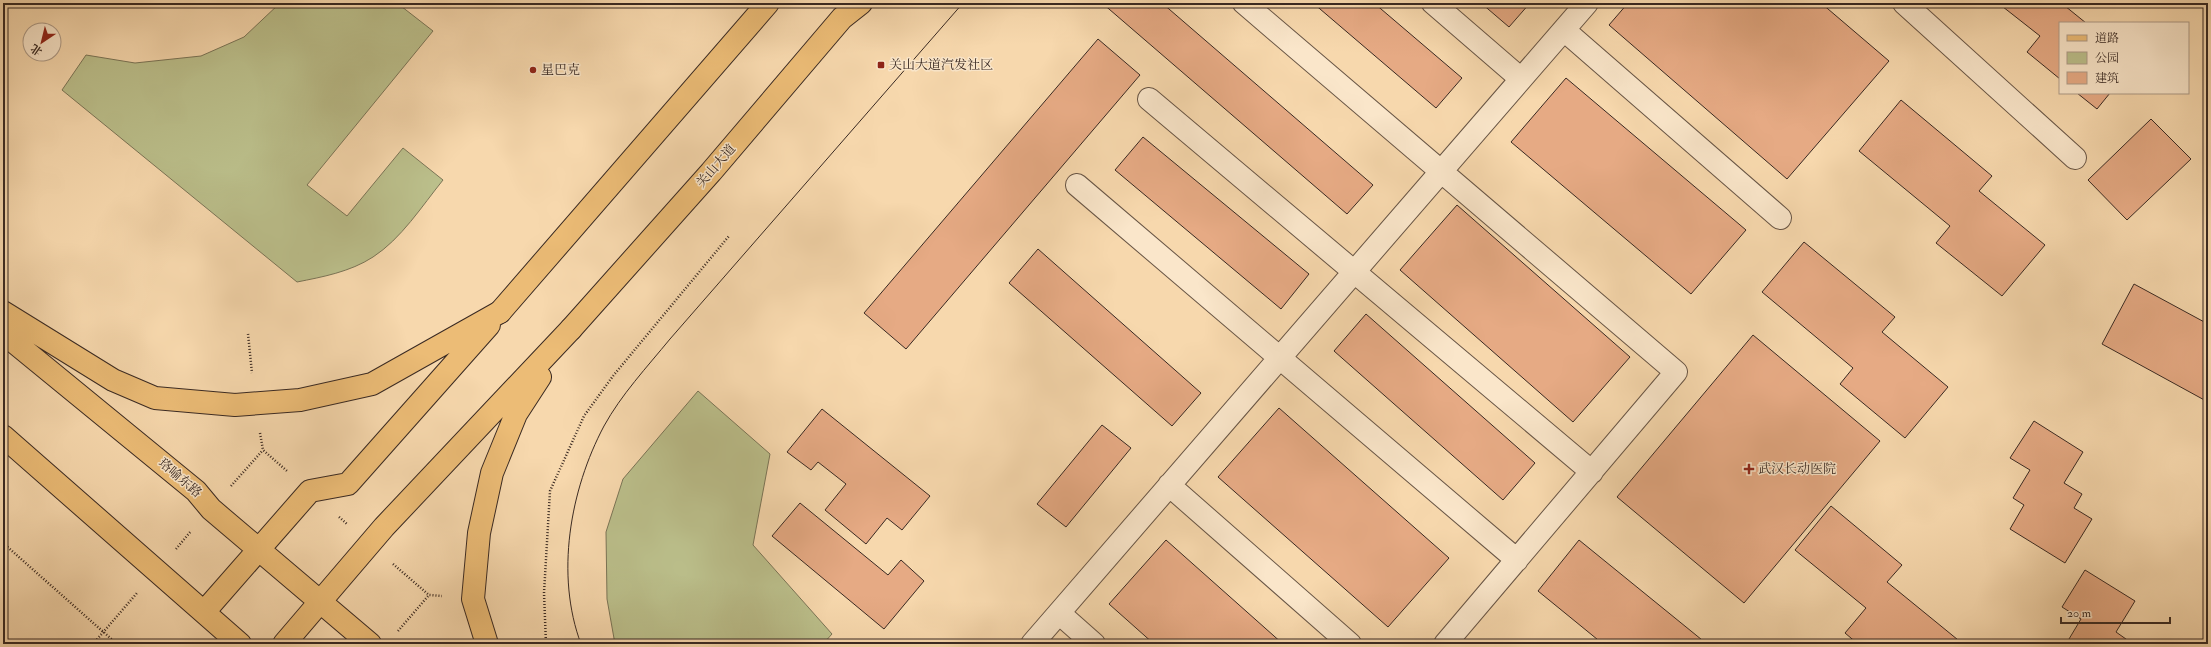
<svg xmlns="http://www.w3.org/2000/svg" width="2211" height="647" font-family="'IM FELL Double Pica','Noto Serif SC',serif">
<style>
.green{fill:#bbbf8b;stroke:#7a7456}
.building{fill:#e6aa84;stroke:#392922}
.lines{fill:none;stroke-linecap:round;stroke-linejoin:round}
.minor-casing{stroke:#685545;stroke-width:24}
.primary-casing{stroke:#392922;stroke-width:24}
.trunk-casing{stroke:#392922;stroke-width:24}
.path{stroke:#392922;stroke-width:2.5;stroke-dasharray:1 2;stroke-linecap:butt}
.minor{stroke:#fae6ca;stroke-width:22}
.primary{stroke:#ecbc76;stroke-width:22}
.trunk{stroke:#ecbc76;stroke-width:22}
.tram{stroke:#392922;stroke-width:1}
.poi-dot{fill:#8f2418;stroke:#fae6ca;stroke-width:1.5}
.labels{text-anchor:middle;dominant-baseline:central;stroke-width:3;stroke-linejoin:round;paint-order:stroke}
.poi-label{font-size:13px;fill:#392922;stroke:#fae6ca;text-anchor:start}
.street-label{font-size:13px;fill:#392922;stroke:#fae6ca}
</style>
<rect width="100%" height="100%" fill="#f7d8ad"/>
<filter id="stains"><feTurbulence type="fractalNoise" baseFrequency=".005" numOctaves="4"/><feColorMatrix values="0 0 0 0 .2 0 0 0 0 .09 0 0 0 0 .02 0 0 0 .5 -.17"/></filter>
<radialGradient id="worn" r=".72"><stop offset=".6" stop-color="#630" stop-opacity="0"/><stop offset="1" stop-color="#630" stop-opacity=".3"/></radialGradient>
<!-- green -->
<path class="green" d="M280 3H397L433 31 307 185 347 216 403 148 443 180C422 206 401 239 373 257 350 272 322 277 297 282L62 90 86 55 135 63 201 56 244 37Z
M698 391 770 454 753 545 832 634 823 644H615L607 599 606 532 623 479Z"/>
<!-- building -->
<path class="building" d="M1102 3H1162L1373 185 1347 214Z
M1313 3H1374L1462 78 1436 108Z
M1481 3H1530L1509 27Z
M1628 3H1821L1889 61 1787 179 1609 25Z
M1998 3H2067L2065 6 2086 23H2060V79L2027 52 2040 36Z
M1098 39 1140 75 906 349 864 313Z
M1566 78 1746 230 1691 294 1511 142Z
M2077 93H2110L2097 109Z
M1901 100 1992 176 1979 191 2045 245 2002 296 1936 243 1950 226 1859 151Z
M2151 119 2191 159 2127 220 2088 180Z
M1143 137 1309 274 1281 309 1115 170Z
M1457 205 1630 357 1573 422 1400 270Z
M1804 242 1895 317 1882 332 1948 387 1905 438 1840 384 1853 368 1762 292Z
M1038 249 1201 393 1172 426 1009 283Z
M2134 284 2208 324V402L2102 344Z
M1366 314 1535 463 1503 500 1334 351Z
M1753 335 1880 441 1744 603 1617 497Z
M1279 408 1449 558 1388 627 1218 477Z
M822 409 930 496 902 530 887 518 866 544 825 510 846 484 818 462 811 470 787 452Z
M2034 421 2083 452 2064 483 2082 494 2074 508 2092 519 2065 563 2010 529 2024 505 2013 498 2030 470 2010 458Z
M1102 425 1131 448 1066 527 1037 504Z
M800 503 888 575 901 560 924 581 884 629 772 536Z
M1831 506 1902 565 1887 582 1963 644H1858L1845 633 1866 608 1795 550Z
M1166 540 1283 644H1154L1109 604Z
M1579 540 1707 644H1603L1538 591Z
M2085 570 2135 601 2116 632 2133 644H2066L2081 619 2062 607Z"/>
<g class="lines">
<!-- minor casing -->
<g class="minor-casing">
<path id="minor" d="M1244 3 1676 372 1445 644
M1433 3 1521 79
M1904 3 2075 158
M1564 30 1780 218
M1149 99 1592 472
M1077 185 1517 560
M1169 485 1350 644
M1059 613 1094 644
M1032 644 1587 3"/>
</g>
<!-- primary casing -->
<g class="primary-casing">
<path id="primary" d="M500 312 768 3
M571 329 711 172 842 18 861 3"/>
</g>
<!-- trunk casing -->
<g class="trunk-casing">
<path id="trunk" d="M3 312 113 380 155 398 235 405 300 400 372 384 500 312
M3 333 196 491 211 509 370 644
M3 436 240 644
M204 612 310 491 348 484 489 325
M284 644 384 527 571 329
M487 644 473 599 479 533 492 473 516 414 540 377"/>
</g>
<!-- path -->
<path class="path" d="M248 334 252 373
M260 433 263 450 287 471
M231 486 263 450
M339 517 347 524
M3 543 117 644
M176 549 191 531
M393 564 429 595
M398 631 429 595 442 596
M93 644 137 593
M546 644 544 593 550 491 584 416 613 376 729 236"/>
<!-- minor -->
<use href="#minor" class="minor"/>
<!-- primary -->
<use href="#primary" class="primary"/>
<!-- trunk -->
<use href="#trunk" class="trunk"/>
<!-- tram -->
<path class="tram" d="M581 644C555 575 570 490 604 426 621 395 647 367 670 339L963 3"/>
</g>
<!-- markers -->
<g class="poi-dot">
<rect x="877" y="61" width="8" height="8" rx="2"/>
<circle cx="533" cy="70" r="4"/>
<path d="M1747 463h4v4h4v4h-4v4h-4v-4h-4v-4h4z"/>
</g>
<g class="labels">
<!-- poi labels -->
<g class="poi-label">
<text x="889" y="65">关山大道汽发社区</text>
<text x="541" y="70">星巴克</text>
<text x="1758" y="469">武汉长动医院</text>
</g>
<!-- street labels -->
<g class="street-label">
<text transform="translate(716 166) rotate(-49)">关山大道</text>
<text transform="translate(180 478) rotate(41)">珞喻东路</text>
</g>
</g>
<!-- margin -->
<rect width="2211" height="647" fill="none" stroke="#f7d8ad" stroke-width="16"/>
<rect x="4" y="4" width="2203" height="639" fill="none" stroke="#392922" stroke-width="2"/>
<rect x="8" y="8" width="2195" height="631" fill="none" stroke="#392922"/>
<!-- legend -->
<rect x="2059" y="22" width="130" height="72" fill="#fae6ca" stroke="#ad9a87"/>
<rect x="2067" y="35" width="20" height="6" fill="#ecbc76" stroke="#ad9a87"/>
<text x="2095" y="42" font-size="12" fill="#392922">道路</text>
<rect x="2067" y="52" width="20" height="12" fill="#bbbf8b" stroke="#ad9a87"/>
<text x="2095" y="62" font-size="12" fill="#392922">公园</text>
<rect x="2067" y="72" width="20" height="12" fill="#e6aa84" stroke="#ad9a87"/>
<text x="2095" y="82" font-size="12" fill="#392922">建筑</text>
<!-- north arrow -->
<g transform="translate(42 42) rotate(215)"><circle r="19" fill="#fae6ca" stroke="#ad9a87"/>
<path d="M0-3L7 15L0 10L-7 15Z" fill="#8f2418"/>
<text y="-6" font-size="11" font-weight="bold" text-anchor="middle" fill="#392922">北</text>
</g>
<!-- scale -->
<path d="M2061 617v6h109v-6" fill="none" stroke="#392922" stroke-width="2"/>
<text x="2067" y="617" font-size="12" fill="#392922" stroke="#fae6ca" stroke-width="3" paint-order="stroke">20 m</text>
<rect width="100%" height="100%" filter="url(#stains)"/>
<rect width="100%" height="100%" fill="url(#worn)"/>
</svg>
